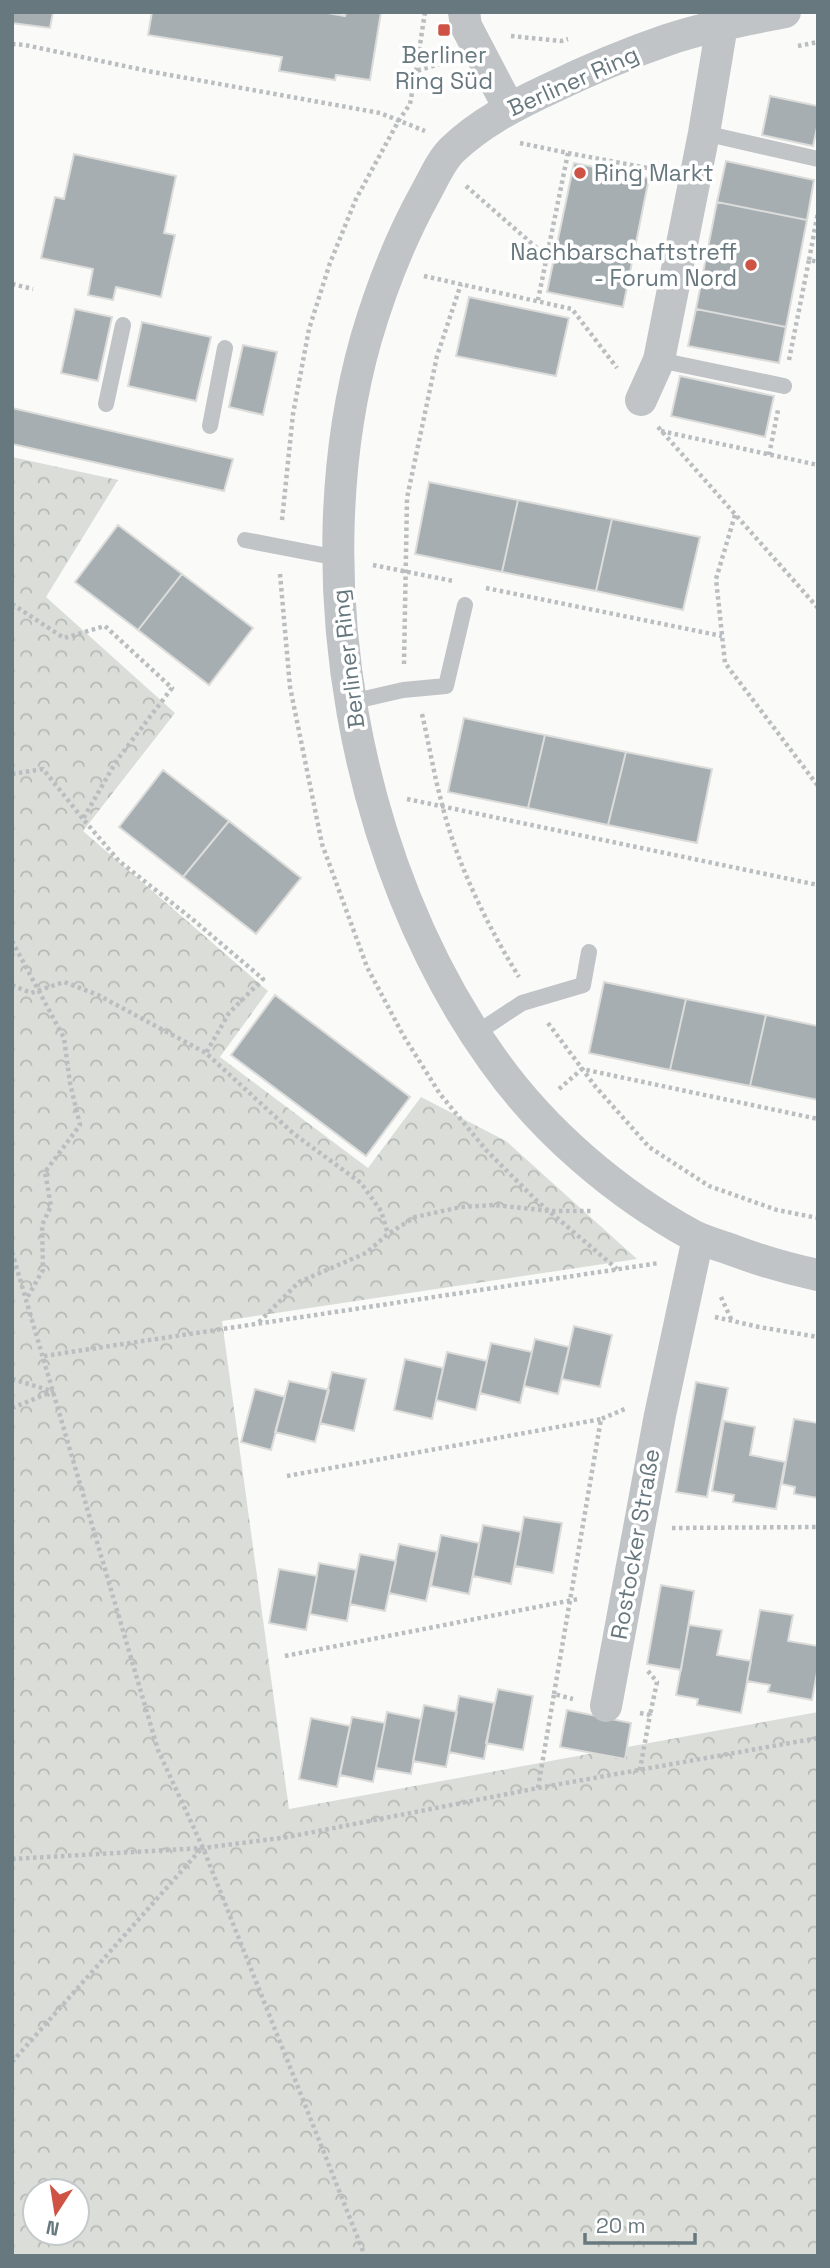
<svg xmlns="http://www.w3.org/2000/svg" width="830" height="2268" font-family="'Space Grotesk',sans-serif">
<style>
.forest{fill:url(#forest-crowns);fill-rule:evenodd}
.building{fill:#a6aeb2;stroke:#dcdcda;stroke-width:2}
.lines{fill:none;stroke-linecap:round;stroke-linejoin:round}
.path{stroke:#babec0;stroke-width:4.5;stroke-dasharray:3.5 3.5;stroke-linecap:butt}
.service{stroke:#c0c4c7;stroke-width:16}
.minor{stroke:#c0c4c7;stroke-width:32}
.poi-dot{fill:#ce5344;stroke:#fff;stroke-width:2.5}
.labels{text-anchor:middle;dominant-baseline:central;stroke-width:7;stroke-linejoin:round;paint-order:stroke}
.poi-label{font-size:23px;fill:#68787f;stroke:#fff}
.street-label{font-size:23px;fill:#68787f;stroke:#fff}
</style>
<defs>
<pattern id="forest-crowns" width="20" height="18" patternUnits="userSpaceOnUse" patternTransform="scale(1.75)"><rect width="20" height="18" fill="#dbded8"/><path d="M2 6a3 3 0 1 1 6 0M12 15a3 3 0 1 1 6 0" fill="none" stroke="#b5b9b4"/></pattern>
</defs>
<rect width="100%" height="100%" fill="#fafaf8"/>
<!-- forest -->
<path class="forest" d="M12 457 118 480 46 597 175 713 83 831 268 991 220 1057 368 1168 421 1097 506 1141 637 1259 222 1321 289 1809 818 1712V2256H12ZM35 2191H77V2233H35Z"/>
<!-- building -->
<path class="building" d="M12 12H53L50 28 12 23Z
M152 12H322L345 16 346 12H381L370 80 336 75 335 80 279 71 282 57 148 35Z
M770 96 818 106V123L813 146 762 135Z
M74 154 176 176 164 233 175 235 161 297 116 287 113 300 88 295 93 269 41 258 55 197 64 199Z
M726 161 814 180 807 220 717 202Z
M574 163 649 178 623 307 547 292Z
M717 202 807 220 786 327 696 309Z
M469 297 569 318 556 376 456 356Z
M75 309 112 317 98 381 61 373Z
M696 309 786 327 779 363 688 346Z
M142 322 211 337 196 401 128 386Z
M243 345 277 352 263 415 229 407Z
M680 376 774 396 765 437 671 416Z
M12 408 233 459 224 491 12 444Z
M429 482 518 500 502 572 415 554Z
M518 500 612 519 596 591 502 572Z
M612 519 700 537 683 610 596 591Z
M118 525 182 574 138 630 75 582Z
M182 574 253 628 209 685 138 630Z
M464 718 545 735 528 808 448 792Z
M545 735 626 752 608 825 528 808Z
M626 752 712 769 697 843 608 825Z
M163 770 229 821 183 877 119 827Z
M229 821 301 878 256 934 183 877Z
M604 982 686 999 670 1070 589 1053Z
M275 995 410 1097 366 1156 231 1055Z
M686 999 766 1015 750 1086 670 1070Z
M766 1015 818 1026V1100L750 1086Z
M574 1326 612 1335 600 1387 562 1379Z
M535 1339 569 1347 558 1394 524 1386Z
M491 1343 532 1352 520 1403 480 1393Z
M447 1352 487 1361 476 1410 436 1400Z
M405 1359 443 1368 432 1419 394 1410Z
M332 1372 366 1379 354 1431 320 1423Z
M289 1381 329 1390 315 1442 275 1432Z
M696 1382 728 1388 707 1497 676 1492Z
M255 1389 285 1397 271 1450 241 1442Z
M794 1419 818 1423V1498L794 1494 795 1487 782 1484Z
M724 1421 755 1427 750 1455 785 1462 776 1509 733 1502 734 1495 712 1491Z
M524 1517 562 1523 553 1573 515 1566Z
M483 1525 521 1532 511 1584 473 1576Z
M441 1535 479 1543 469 1594 431 1586Z
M399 1544 437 1552 426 1601 389 1593Z
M360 1554 396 1561 385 1611 350 1604Z
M319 1563 356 1570 347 1621 310 1614Z
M279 1569 317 1576 306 1630 269 1623Z
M661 1585 694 1591 681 1670 647 1664Z
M760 1610 793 1615 788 1641 818 1646V1667L812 1700 768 1692 770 1685 747 1681Z
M689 1625 722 1630 717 1655 751 1661 741 1713 697 1705 698 1699 676 1695Z
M498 1689 533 1696 523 1750 486 1743Z
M459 1696 494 1703 484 1759 449 1752Z
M424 1705 457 1712 446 1767 413 1761Z
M567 1710 631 1723 625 1759 560 1747Z
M387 1712 421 1719 411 1774 376 1768Z
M352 1717 385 1723 373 1782 340 1775Z
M311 1718 350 1726 337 1787 299 1779Z"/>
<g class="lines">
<!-- path -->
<path class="path" d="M511 36 561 41 568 39
M12 44 25 45 153 72 380 113 425 131
M798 46 818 42
M416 71 425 12
M520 143 568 153 538 300
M568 153 663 171
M466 186 546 256
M809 260 818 212
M424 276 572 309 617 368
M12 284 33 289
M789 360 809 260 818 262
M658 427 818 608
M661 431 818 465
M769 455 778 410
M735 515 716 579 725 663 818 786
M282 520 293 414 309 329 330 263 356 199 399 120 410 104 416 71 446 62
M373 565 453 581
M280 574 290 687 322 844 367 967 403 1035 440 1094 486 1150 536 1200 617 1269
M486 588 722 636
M12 604 64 638 105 626 172 688 117 760 83 819 119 861 191 918 263 979 229 1013 206 1053 294 1134 361 1183 381 1211 388 1234
M404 664 407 498 437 356 461 284
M422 714C429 744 434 775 442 804 456 862 488 927 519 977
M12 774 43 769 83 819
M407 799 818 885
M12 941 64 1038 70 1083 80 1125 45 1172 51 1206 42 1225 43 1270 27 1298
M12 985 31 993 64 982 98 995 206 1053
M548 1023 595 1086 649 1147 709 1186 777 1210 818 1218
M559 1089 582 1069 818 1119
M12 1252 158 1750 203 1848 365 2256
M721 1297 732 1321
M715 1317 759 1327 818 1337
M259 1322 299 1282 366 1253 388 1234 415 1217 461 1207 494 1205 550 1211H592
M44 1356 659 1263
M12 1379 52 1391
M12 1408 54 1391
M287 1476 602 1419
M672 1528 818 1527
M285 1656 578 1599
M648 1671 657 1682 650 1715
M554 1694 601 1419 625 1409
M640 1713 650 1715 640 1769
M538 1788 554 1694 573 1699
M12 1859 203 1848 288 1837 538 1788 818 1738
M12 2062 202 1848"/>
<!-- service -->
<path class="service" d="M704 133 818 159
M659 360 784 386
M106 404 123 325
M210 426 225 348
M245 540 338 558
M351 702 403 690 446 686 465 605
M475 1034 522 1003 583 985 589 952"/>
<!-- minor -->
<path class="minor" d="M464 12 466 26 509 108
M785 12C746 20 705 27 667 40 626 54 586 71 547 90 513 106 479 124 452 150 440 162 433 180 425 194 399 241 381 288 366 339 301 569 353 865 493 1060 544 1132 617 1194 694 1236 707 1242 721 1246 735 1251 762 1261 789 1269 818 1275
M641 400 659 360 704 133 722 25
M606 1706 660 1415 698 1238"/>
</g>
<!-- markers -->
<g class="poi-dot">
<rect x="437" y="23" width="14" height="14" rx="3.5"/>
<circle cx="580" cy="173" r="7"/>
<circle cx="751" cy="265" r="7"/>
</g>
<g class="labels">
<!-- poi labels -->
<g class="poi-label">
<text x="444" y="55">Berliner<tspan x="444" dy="26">Ring Süd</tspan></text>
<text x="594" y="173" text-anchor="start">Ring Markt</text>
<text x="737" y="252" text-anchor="end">Nachbarschaftstreff<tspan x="737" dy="26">- Forum Nord</tspan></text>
</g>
<!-- street labels -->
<g class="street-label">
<text transform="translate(573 81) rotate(-24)">Berliner Ring</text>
<text transform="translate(348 659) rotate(-97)">Berliner Ring</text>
<text transform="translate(635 1544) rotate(-80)">Rostocker Straße</text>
</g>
</g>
<!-- border -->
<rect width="830" height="2268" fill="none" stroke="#68787f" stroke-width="28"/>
<!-- north arrow -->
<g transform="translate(56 2212) rotate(192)"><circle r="33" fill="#ffffff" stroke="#c3c9cc" stroke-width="2"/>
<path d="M0-5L12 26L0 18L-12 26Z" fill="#ce5344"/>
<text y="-10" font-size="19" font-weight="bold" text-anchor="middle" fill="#68787f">N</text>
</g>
<!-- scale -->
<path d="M585 2233v10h110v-10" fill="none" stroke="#68787f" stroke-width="3.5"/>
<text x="596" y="2233" font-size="21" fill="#68787f" stroke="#ffffff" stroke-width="5" paint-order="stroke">20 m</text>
</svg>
